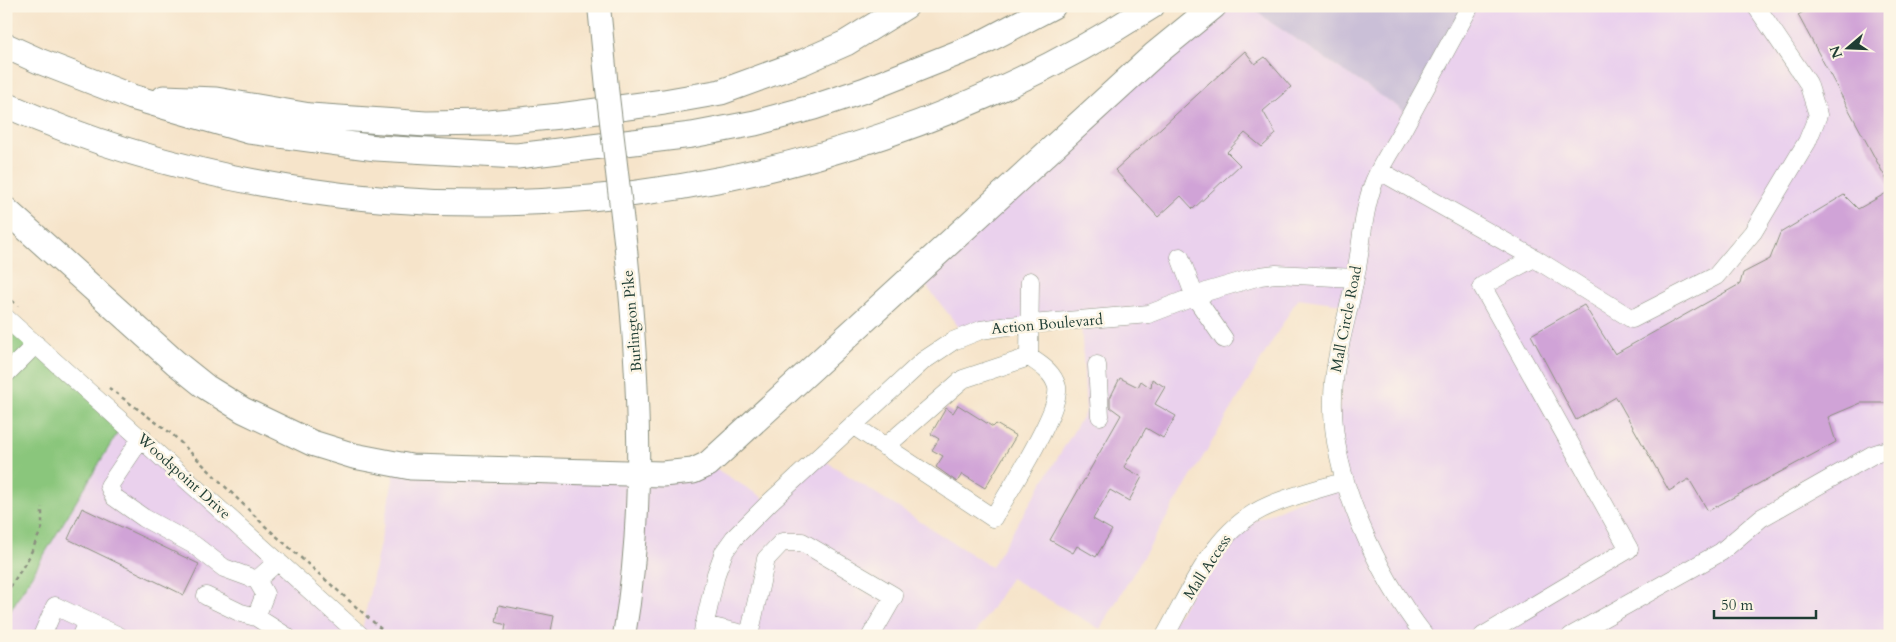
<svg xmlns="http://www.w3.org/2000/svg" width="1896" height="642" font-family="Cardo,serif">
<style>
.built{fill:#ead1ed}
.industrial{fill:#cabfd7}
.green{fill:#8ac67b;stroke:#548258}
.building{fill:#d0a3d7}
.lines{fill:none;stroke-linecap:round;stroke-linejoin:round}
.minor-casing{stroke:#8a907f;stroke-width:19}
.major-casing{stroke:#8a907f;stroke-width:24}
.highway-casing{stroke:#8a907f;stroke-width:27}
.path{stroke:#8a907f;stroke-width:2.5;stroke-dasharray:4 4;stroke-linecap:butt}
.minor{stroke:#fff;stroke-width:18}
.major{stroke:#fff;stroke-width:22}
.highway{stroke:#fff;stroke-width:25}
.major-bridge-casing{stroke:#8a907f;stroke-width:24;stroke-linecap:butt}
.major-bridge{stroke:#fff;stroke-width:22}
.labels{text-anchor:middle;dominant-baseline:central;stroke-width:5;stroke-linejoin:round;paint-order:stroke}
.street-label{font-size:15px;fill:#1f3d34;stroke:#fcf5e5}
</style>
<rect width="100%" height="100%" fill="#fcf5e5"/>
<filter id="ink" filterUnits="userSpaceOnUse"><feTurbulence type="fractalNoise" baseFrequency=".02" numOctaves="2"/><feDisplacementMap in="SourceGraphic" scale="10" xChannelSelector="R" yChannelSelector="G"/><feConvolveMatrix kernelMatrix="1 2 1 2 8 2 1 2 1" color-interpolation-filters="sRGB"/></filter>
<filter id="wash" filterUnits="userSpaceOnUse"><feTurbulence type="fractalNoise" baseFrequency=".0096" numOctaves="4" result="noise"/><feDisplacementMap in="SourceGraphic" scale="20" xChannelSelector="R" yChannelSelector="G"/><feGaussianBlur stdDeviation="1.12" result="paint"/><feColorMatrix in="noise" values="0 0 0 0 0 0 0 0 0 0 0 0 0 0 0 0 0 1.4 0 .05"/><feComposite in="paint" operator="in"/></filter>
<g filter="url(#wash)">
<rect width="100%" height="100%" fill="#f6e4ca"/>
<!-- built -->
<path class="built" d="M1214 6H1252L1270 22 1410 115 1470 6H1890V636H1165L1229 532 1345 481 1336 441 1349 305 1298 298 1100 629 1011 578 974 636H6V618L124 422 361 635 396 465 708 464 770 502 819 457 991 567 1086 411 1081 320 965 335 916 273Z"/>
<!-- industrial -->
<path class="industrial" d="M1252 6H1470L1410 115 1270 22Z"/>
<!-- green -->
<path class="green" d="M6 318 124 422 6 618Z"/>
<g id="blocks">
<!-- building -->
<path class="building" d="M1813 6H1890V186L1798 15Z
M1245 51 1255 64 1265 57 1291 87 1263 111 1276 134 1262 147 1245 133 1227 152 1240 165 1193 209 1181 196 1158 217 1115 170Z
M1890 191V403H1861L1828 417 1836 442 1708 511 1689 479 1669 491 1616 397 1576 420 1531 335 1584 305 1615 354 1740 284 1743 273 1770 259 1780 233 1844 195 1858 209Z
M1120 378 1138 387 1141 381 1151 388 1152 379 1165 387 1155 404 1176 416 1163 438 1146 428 1124 467 1142 477 1129 501 1110 490 1093 519 1112 530 1096 557 1077 546 1073 553 1050 540 1121 415 1110 407V398Z
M958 405 993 427 996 424 1016 436 985 488 962 474 957 482 936 467 943 456 932 450 939 439 931 434 946 408 953 413Z
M82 508 199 564 184 595 68 539Z
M499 605 554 616 550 636H504L506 625 496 622Z"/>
</g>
</g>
<g filter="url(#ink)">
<use href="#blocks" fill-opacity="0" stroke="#8a907f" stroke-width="1"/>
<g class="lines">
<!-- minor casing -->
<g class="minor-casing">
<path id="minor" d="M1380 171 1534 258 1632 319 1716 276 1753 232 1807 142 1818 115 1808 83 1756 6
M1180 257 1195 297 1224 339
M6 318 361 636
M1097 365 1100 416
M6 374 36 344
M854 426 993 518C1007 495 1061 410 1057 387 1053 372 1041 365 1029 357L1030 281
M142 437 109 486 114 497 144 518 194 545 224 568 257 580 278 561
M885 447 963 379 1029 357
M257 580 265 594 256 617 286 636
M206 596 241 613 256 617
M704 625 752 636
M42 636 55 606 119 636
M81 636 87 621
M702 636 716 574 724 552 734 538 770 502 923 361 953 341 981 330 1008 326 1149 314 1209 291 1260 276 1276 274 1355 278
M749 636 766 559 782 542H802L894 596 871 636
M1165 636C1192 588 1214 529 1268 506 1293 495 1320 489 1345 481
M1425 636C1377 574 1330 476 1333 397 1334 356 1348 317 1355 278 1362 246 1362 213 1374 182 1381 164 1394 146 1403 129 1425 88 1448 47 1470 6
M1483 636 1629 549 1482 286 1534 258
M1571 636 1721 552 1761 518 1872 455 1890 449"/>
</g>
<!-- major casing -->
<g class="major-casing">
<path id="major" d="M599 6 607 88
M624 636C646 508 639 378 626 249"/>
</g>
<!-- highway casing -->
<g class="highway-casing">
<path id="highway" d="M6 46 39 61 132 97 249 131 376 148 517 156 692 135 755 123 814 107 865 90 978 45 1053 6
M164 98 216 100 310 116 426 124 489 123 560 116 664 102 721 92 803 62 846 43 906 6
M6 105C375 268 815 223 1152 6
M6 210 176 363 206 387 243 410 312 443 354 456 411 467 662 474 693 471 708 464 1154 55 1214 6"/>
</g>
<!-- path -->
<path class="path" d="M6 295 18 306
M109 388 172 434 265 526 389 636
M6 594 29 557 42 528V507"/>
<!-- minor -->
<use href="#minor" class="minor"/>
<!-- major -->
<use href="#major" class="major"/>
<!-- highway -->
<use href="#highway" class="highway"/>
<!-- major-bridge casing -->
<g class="major-bridge-casing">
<path id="major-bridge" d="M607 88 626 249"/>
</g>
<!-- major-bridge -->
<use href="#major-bridge" class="major-bridge"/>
</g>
</g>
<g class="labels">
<!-- street labels -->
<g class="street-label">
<text transform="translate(1346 319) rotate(-79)">Mall Circle Road</text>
<text transform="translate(632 321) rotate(-95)">Burlington Pike</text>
<text transform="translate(1047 324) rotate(-5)">Action Boulevard</text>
<text transform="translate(184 476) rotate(42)">Woodspoint Drive</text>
<text transform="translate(1207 567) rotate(-57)">Mall Access</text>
</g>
</g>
<!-- margin -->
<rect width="1896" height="642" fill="none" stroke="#fcf5e5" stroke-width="25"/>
<!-- north arrow -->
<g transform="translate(1848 48) rotate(251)" stroke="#fcf5e5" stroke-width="4" paint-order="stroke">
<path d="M0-4L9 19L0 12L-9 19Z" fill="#1f3d34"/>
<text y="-8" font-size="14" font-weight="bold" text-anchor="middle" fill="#1f3d34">N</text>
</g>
<!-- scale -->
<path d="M1714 610v8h102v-8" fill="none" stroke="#1f3d34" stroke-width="2.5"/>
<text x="1721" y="610" font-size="15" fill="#1f3d34" stroke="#fcf5e5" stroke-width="4" paint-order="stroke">50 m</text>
</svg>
